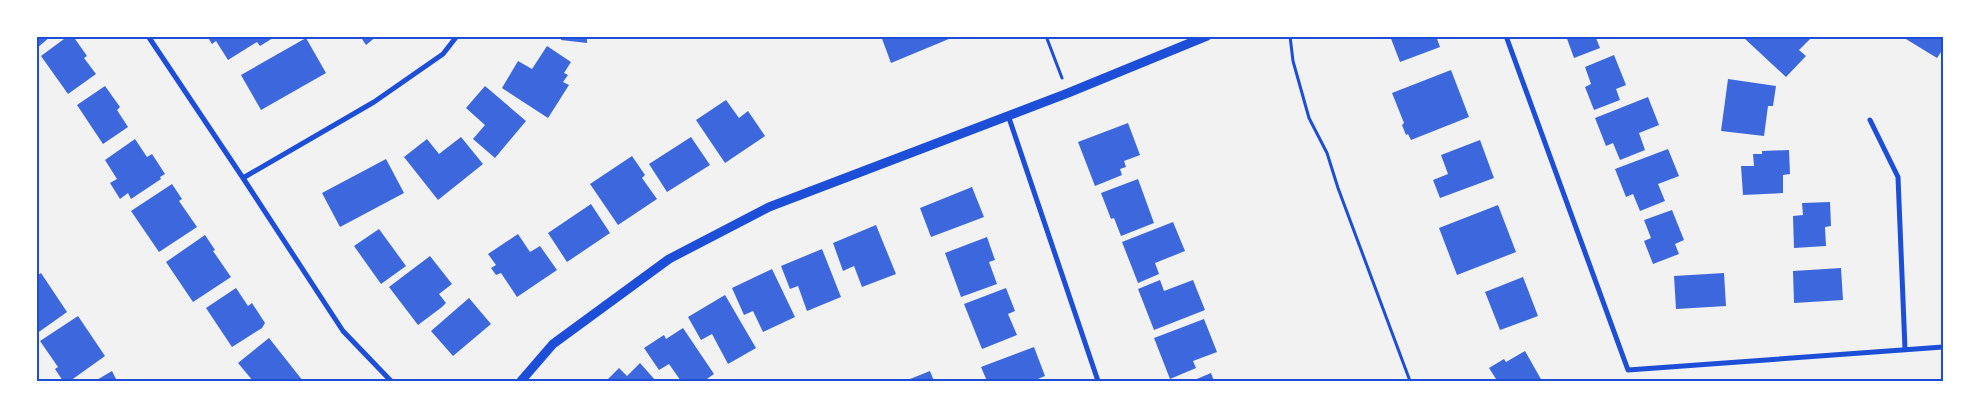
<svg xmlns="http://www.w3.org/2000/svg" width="1979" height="417" font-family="Mulish,sans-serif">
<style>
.building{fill:#3d67dc}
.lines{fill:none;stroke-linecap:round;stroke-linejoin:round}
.path{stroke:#1d4ed8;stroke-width:3}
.minor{stroke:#1d4ed8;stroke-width:5}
.tertiary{stroke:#1d4ed8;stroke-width:9}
.neatline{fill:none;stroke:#1d4ed8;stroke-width:2}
</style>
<rect width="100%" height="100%" fill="#f2f2f2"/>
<!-- building -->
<path class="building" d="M36 36H51L36 49Z
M68 36H73L87 56 84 58 96 74 68 94 41 56Z
M207 36H272L273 38 260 46 257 42 228 60 216 41 212 44Z
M360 36H377L366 45Z
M561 36H587V43L561 40Z
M881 36H956L891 63Z
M1390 36H1436L1440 47 1400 62Z
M1566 36H1600L1596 38 1600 48 1574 58Z
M1746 36H1813L1799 50 1806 56 1786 77 1744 38Z
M1901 36H1943V49L1937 58Z
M306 38 326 73 261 110 241 75Z
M547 46 571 62 564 73 568 75 563 82 569 85 548 118 502 88 518 61 532 69Z
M1614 55 1626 85 1616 89 1620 100 1594 110 1585 87 1591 84 1585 67Z
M1451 70 1469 117 1411 140 1408 134 1406 135 1402 125 1404 123 1392 93Z
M1728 79 1776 86 1773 106H1768L1764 136 1721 131Z
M105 86 120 107 117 110 128 127 103 144 77 105Z
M485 86 526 121 495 158 473 139 485 125 466 108Z
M1648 97 1659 125 1639 133 1645 150 1620 160 1613 143 1606 146 1595 118Z
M726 100 739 118 748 111 765 136 725 163 696 120Z
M1128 123 1140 155 1124 161 1126 167 1120 169 1122 175 1095 186 1078 142Z
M461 137 483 164 438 200 404 157 427 139 439 154Z
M691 137 710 165 667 192 649 164Z
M135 139 147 157 152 154 165 174 160 177 161 179 131 199 128 193 120 199 110 183 117 179 105 160Z
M1480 140 1494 178 1440 198 1433 180 1448 174 1441 155Z
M1668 149 1679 176 1658 184 1665 201 1640 211 1633 194 1626 197 1615 169Z
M1789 150 1790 174 1783 175V193L1743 195 1741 166H1754L1753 154H1762V151Z
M632 156 645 175 642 178 657 199 618 225 590 184Z
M386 159 404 193 340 227 322 193Z
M1138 179 1154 223 1121 236 1114 218 1111 219 1101 193Z
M172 184 182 199 179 201 197 227 159 252 131 211Z
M972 187 984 217 931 237 920 208Z
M1830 202 1831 226 1825 227 1826 246 1794 248 1793 216 1803 215 1802 203Z
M591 204 610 233 567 262 548 233Z
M1498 205 1516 252 1457 275 1439 228Z
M1672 210 1684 240 1675 244 1679 254 1653 264 1644 241 1651 238 1644 220Z
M1173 222 1185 251 1155 263 1159 274 1138 283 1122 242Z
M876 225 896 274 862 287 854 266 843 271 833 243Z
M379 229 406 266 381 284 354 246Z
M518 234 530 252 540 246 557 270 517 297 501 273 496 275 491 268 496 265 488 254Z
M205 235 215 250 213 251 231 277 193 302 166 262Z
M987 237 995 260 989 262 997 284 961 297 945 253Z
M822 249 841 297 807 311 798 286 790 289 781 266Z
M430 256 452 284 439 294 446 303 442 307 418 325 389 287Z
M1841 268 1843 300 1794 303 1793 271Z
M772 269 795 317 763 332 753 311 744 315 732 288Z
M41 273 67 312 36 334V276Z
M1724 273 1726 306 1676 309 1674 276Z
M1523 277 1538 316 1500 330 1485 292Z
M1160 280 1164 291 1193 280 1205 310 1154 330 1138 289Z
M236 288 248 306 252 303 265 323 262 328 232 347 206 308Z
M1006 288 1015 311 1008 314 1017 335 982 349 964 304Z
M725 295 756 348 728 364 712 334 701 340 688 317Z
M469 298 491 324 453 356 431 331Z
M78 316 105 356 70 381H63L55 369 58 367 40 341Z
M1204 319 1217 352 1193 361 1196 368 1170 379 1154 338Z
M683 328 714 374 704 381H681L669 364 659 370 644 348 664 335 666 339Z
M269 338 303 381H253L238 363Z
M1034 347 1045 376 1033 381H987L981 367Z
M1525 351 1542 381H1492L1496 379 1489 368 1504 359 1506 362Z
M640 363 656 381H606L619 368 627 376Z
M112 371 117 381H95Z
M930 371 934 381H905Z
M1211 373 1214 381H1192Z"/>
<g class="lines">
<!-- path -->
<path class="path" d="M1046 36 1062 78
M1290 36 1293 61 1309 118 1327 153 1338 188 1410 381"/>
<!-- minor -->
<path class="minor" d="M148 36 243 178 343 331 391 381
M1506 36 1628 370 1943 347
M1008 115 1098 381
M1870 120 1898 177 1905 349
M243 178 374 102 443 54 457 36"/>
<!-- tertiary -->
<path class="tertiary" d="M521 381 553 344 669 259 769 207 1068 93 1207 36"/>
</g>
<!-- border -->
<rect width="1979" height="417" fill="none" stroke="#ffffff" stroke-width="75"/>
<rect x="38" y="38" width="1904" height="342" class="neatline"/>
</svg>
